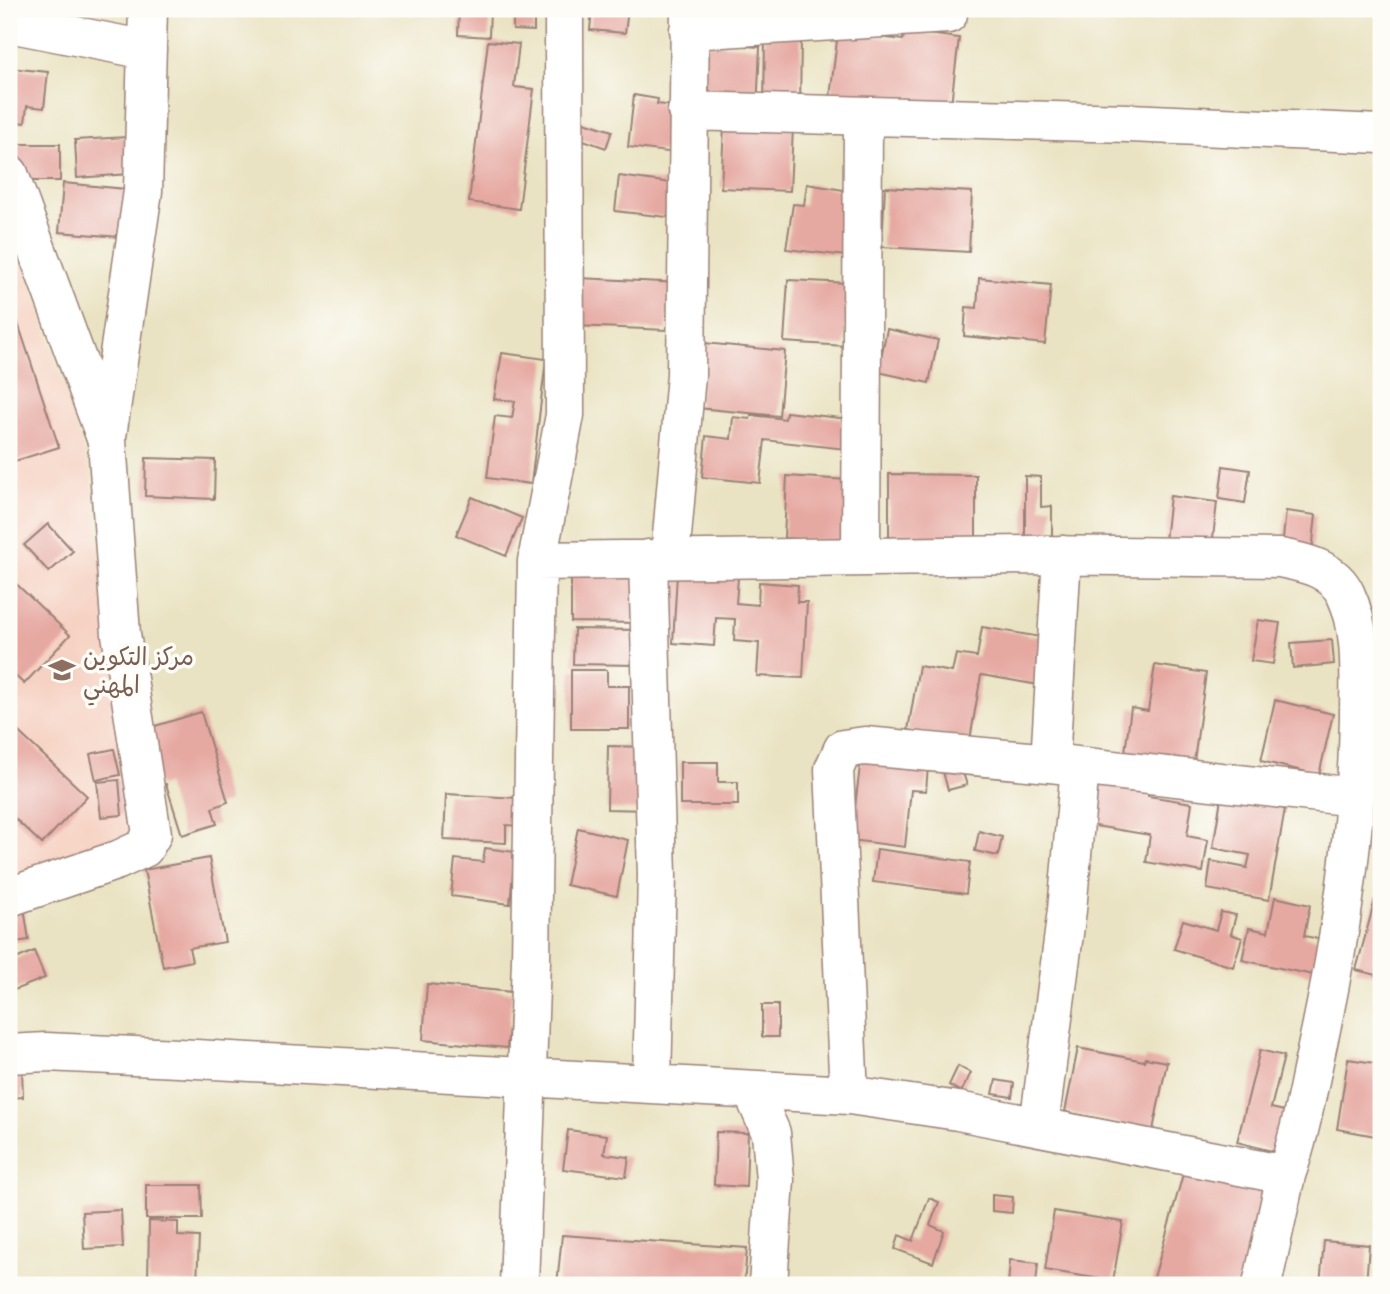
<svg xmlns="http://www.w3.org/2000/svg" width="1390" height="1294" font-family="Delius,'Playpen Sans Arabic',sans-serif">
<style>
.built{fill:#f6d2c3}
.building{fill:#e6a9a2}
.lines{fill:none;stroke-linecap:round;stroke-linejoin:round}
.minor-casing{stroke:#9a8177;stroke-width:41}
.minor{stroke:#fff;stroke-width:38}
.labels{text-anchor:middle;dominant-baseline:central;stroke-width:7;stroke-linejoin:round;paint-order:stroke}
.education-label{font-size:24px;fill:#785e54;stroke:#fdfcf7;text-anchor:start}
</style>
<rect width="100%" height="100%" fill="#fdfcf7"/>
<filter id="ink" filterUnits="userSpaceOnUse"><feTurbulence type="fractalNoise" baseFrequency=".0143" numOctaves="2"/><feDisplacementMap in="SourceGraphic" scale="14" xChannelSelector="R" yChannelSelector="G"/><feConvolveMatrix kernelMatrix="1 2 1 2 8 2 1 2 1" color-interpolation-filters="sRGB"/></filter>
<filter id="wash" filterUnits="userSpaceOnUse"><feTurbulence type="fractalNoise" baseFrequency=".00686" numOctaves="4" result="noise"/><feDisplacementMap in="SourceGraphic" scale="28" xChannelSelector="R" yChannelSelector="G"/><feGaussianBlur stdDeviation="1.57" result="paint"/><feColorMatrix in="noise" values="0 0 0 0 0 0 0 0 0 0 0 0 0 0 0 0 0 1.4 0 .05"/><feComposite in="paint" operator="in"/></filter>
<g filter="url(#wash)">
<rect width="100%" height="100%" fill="#eae3c3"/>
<!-- built -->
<path class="built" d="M9 210 91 476 141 864 9 909Z"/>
<g id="blocks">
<!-- building -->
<path class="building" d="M459 9H490L489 37 458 35Z
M513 9H534V31L513 30Z
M592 9H628L625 33 590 30Z
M905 31 959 38 950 112 829 105 838 32 903 40Z
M765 36 801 37 800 109 764 108Z
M488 41 519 44 514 87 534 89 519 209 469 202Z
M697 43 760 47 757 110 709 95V87H695Z
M9 68 48 72 44 108 27 106 25 123 9 121Z
M634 95 658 99 657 104 681 107 675 153 628 147Z
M578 120 612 131 606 148 572 136Z
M724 125 793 128 790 191 721 188Z
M127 137 129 174 77 178 75 140Z
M13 144H60V181H13Z
M619 176 679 184 675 218 615 211Z
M63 183 136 190 132 238 59 232Z
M807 184 856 192 846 256 786 249 793 204 804 205Z
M885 187 972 192 969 252 882 247Z
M578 278 682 283 681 315H667V330L576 326Z
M979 278 1051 285 1045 344 964 336 966 307 977 308Z
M788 280 849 283 845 346 784 342Z
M9 296 59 447 9 463Z
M887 329 938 340 929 383 878 372Z
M704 343 785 351 779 416 698 408Z
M502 353 546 359 531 484 487 478 495 416 512 418 515 401 494 399Z
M786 412 849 419 846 449 765 440 760 483 702 477 706 436 731 439 733 417 750 419 751 415 785 419Z
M146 458 215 460 214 499 145 496Z
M1223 466 1250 470 1245 503 1219 499Z
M889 474 976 475V547H889Z
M787 476 847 480 846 542 784 538Z
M1025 476 1041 477V507L1052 506V542H1025Z
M1170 496 1217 502 1212 547 1165 541Z
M472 497 522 518 506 556 456 535Z
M1286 511 1316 515 1312 551 1282 548Z
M48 524 73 551 49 572 24 545Z
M571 568H641V623L571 622Z
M677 574 738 578 736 603 758 605 759 582 798 585 797 602H807L803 678 757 676 759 643 734 641 735 619 716 618 714 646 673 643Z
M9 577 70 635 24 684 9 670Z
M1258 620 1280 623 1273 664 1251 661Z
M982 627 1047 638 1039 685 981 675 970 740 908 730 919 666 952 672 956 654 977 657Z
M574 629 638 630 637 665 573 664Z
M1332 640 1334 664 1293 668 1291 643Z
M1155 665 1206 673 1194 761 1125 752 1131 708 1148 711Z
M571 670H607V686H629V729H571Z
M1275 700 1333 714 1319 775 1261 761Z
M201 712 228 802 212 808 217 824 182 835 166 784 159 786 142 730Z
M9 723 87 796 42 844 9 813Z
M608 746 649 747 648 810 607 809Z
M114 749 120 775 96 780 90 754Z
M861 758 928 766 926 791 911 790 905 847 851 840Z
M680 762H718V782H738V805H680Z
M961 767 967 785 948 790 943 772Z
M119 780 122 815 101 817 97 782Z
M1096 782 1148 790V796L1192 803 1187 836 1208 840 1203 872 1146 862 1150 835 1089 825Z
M446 794 520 798 519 826 506 825V843L444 840Z
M1221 798 1285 809 1269 900 1207 889 1211 861 1247 868 1250 855 1213 848Z
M578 828 628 840 617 896 566 885Z
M979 831 1002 837 998 856 975 851Z
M485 848 515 852 510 904 451 896 455 859 483 862Z
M877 849 970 862 966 894 873 882Z
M209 858 225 942 189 948 192 961 163 967 144 870Z
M1376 896 1381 897V976L1356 970Z
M1275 897 1310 905 1304 936 1330 941 1323 977 1242 960 1249 928 1268 932Z
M24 908 29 940 9 943V911Z
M1221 912 1236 915 1231 934 1242 938 1233 967 1174 949 1183 920 1216 930Z
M34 951 45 978 9 992V962Z
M427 984 512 992 507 1048 423 1040Z
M762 1005H778V1037H762Z
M1078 1048 1144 1061 1145 1058 1167 1062 1153 1130 1065 1112Z
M1260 1050 1284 1056 1271 1108 1293 1113 1283 1154 1237 1142Z
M1348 1059 1381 1064V1137L1337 1129Z
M958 1066 971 1073 961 1092 949 1085Z
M22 1069 23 1097 9 1098V1070Z
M996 1080 1014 1083 1012 1097 993 1094Z
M568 1130 607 1135 604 1154 629 1157 626 1177 563 1169Z
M716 1132 748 1133 746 1187 714 1185Z
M1185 1167 1277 1192 1252 1285H1152Z
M146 1185H201L202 1219H146Z
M992 1195 1013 1197 1012 1213 992 1211Z
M929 1198 939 1202 930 1225 944 1231 933 1263 895 1249 899 1235 913 1241Z
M121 1210 123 1247 84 1249 82 1212Z
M1054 1211 1123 1222 1113 1281 1045 1270Z
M149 1221 178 1222V1236L199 1237 197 1283 148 1281Z
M562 1235 747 1248 744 1285H557Z
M1324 1241 1369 1245 1366 1285H1320Z
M1010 1260 1038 1263 1036 1285H1008Z"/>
</g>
</g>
<g filter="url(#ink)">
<use href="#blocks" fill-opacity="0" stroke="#9a8177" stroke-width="2"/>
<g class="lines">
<!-- minor casing -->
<g class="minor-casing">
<path id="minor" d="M9 23 147 50
M689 30 948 14
M687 111 1129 123 1381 134
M9 174 107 441 121 634 152 834 144 848 118 860 9 897
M107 436 143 191 148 9
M861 557 863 117
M648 559 657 875 652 1083
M670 559 686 375 690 9
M1050 763 1062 555
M9 1054 46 1052 178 1058 849 1095 958 1111 1286 1175C1300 1135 1307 1093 1316 1052 1341 940 1357 830 1359 716 1359 677 1363 631 1346 595 1334 569 1306 563 1280 558L1035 555 537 561
M752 1090 771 1133 775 1180 768 1285
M849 1095 834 769 843 749 865 746 1050 763 1355 797
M1039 1126 1067 910 1080 767
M519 1285 531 961 537 561 565 415 564 9
M1262 1285 1286 1175"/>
</g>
<!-- minor -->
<use href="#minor" class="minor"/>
</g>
</g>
<!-- icons -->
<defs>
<g id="university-bare" transform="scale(2.1)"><path d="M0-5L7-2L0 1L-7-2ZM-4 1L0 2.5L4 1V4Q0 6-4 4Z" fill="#8d6e63" stroke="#fdfcf7" stroke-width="2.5" paint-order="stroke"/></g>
</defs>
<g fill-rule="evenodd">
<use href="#university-bare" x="62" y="670"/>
</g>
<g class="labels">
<!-- education labels -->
<g class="education-label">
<text x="83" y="656">مركز التكوين<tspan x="83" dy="28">المهني</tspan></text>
</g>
</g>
<!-- margin -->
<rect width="1390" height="1294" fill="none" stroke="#fdfcf7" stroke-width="35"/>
</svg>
